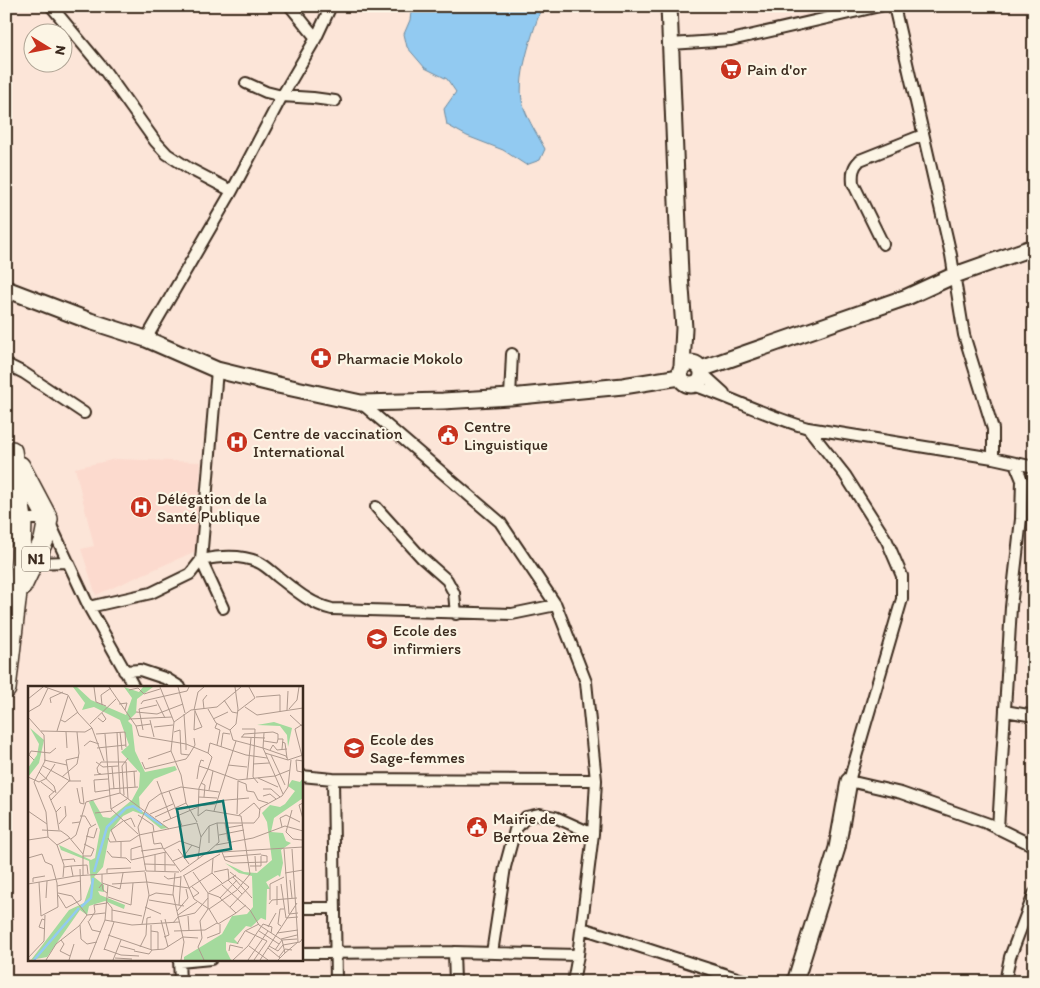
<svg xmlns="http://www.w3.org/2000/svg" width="1040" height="988" font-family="Itim,sans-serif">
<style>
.built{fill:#fcdace}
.water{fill:#92caf1;stroke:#6f8a9d}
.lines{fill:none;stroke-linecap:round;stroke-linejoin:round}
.street-casing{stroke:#3b2a1e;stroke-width:14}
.secondary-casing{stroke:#3b2a1e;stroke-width:19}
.highway-casing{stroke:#3b2a1e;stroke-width:22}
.street{stroke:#fcf5e5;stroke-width:10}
.secondary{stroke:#fcf5e5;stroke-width:15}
.highway{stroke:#fcf5e5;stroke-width:19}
.labels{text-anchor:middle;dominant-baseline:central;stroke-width:4.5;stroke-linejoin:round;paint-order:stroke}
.shield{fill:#fcf5e5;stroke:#75675a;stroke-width:1}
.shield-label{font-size:15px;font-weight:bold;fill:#3b2a1e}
.poi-label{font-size:16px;fill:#3b2a1e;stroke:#fcf5e5;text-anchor:start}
.inset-river{fill:none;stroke:#92caf1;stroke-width:2.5}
.inset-road{fill:none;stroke:#af9a8e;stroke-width:1}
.view{fill:#0f766e;fill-opacity:0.15;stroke:#0f766e;stroke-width:2.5}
.inset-edge{fill:none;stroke:#3b2a1e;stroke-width:2.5}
</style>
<rect width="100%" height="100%" fill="#fce5d8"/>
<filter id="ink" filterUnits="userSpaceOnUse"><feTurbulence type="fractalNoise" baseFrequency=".02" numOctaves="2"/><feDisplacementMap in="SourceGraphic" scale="10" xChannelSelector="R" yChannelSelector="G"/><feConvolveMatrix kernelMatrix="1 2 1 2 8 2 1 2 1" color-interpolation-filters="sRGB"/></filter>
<g filter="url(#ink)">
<!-- built -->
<path class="built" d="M116 459 201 462 196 551 96 595 81 549 94 546 75 468Z"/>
<!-- water -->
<path class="water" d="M412 6H542C533 32 514 82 524 108 529 122 538 136 545 149L540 160 526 165 503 150 467 136 447 125 444 109 456 92 447 79 425 68 407 47 404 34 410 20Z"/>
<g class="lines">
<!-- street casing -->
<g class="street-casing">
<path id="street" d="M51 6 105 71 155 141 167 154 190 169 232 191
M290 6 316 38
M894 6 951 255 964 335 993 429V458
M671 44 731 40 880 6
M246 83 266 92 282 96 313 98 335 101
M883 244 853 183C852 173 853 167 860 160L923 135
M146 339 232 191 282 96 316 38 331 6
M6 364 24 373 84 413
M702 373 724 393
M693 385C732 398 769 417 808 428L993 458 1034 467
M510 397 512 354
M361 403 500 522 556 605 586 682 596 780 593 834 578 955 573 982
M808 428 845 475 887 541 902 576V599L849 781 901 793 989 824 1034 846
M376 507 422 558 447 580 454 593 456 614
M22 519H48L89 607 134 687
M32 563 68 562
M89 607 151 593 190 574 201 560 217 370
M223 608 201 560C220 556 240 554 258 562 265 565 271 571 277 576 295 590 310 604 332 609L512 614 556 605
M124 671 140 670 167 679 180 687
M1005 711 1034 716
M301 776 333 779 596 780
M333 779 336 982
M998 829 1011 607 1021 519 1022 480 1015 463
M301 908H334
M582 928 749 982
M454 952 455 982
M301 953 454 952 578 955
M492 953 505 867 515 830 526 817 540 814 555 817 593 834
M179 959 180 982
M179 962 211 959
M1005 982 1010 957 1034 894"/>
</g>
<!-- secondary casing -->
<g class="secondary-casing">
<path id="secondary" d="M669 6 680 275 684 328 682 366
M6 289 90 321 146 339 217 370 278 385 361 403 443 401 510 397 623 386 680 377
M680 374a11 11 0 1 1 22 0a11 11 0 1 1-22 0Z
M701 369 907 297 955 275 1034 247
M795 982 837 848 849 781"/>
</g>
<!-- highway casing -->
<g class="highway-casing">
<path id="highway" d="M20 466 48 519 44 540 22 586
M6 689 21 557 22 519 12 451"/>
</g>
<!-- street -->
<use href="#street" class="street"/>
<!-- secondary -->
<use href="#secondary" class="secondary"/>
<!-- highway -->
<use href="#highway" class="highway"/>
</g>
</g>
<!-- icons -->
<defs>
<g id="supermarket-disc" transform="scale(1.125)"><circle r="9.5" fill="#c8321e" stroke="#fcf5e5"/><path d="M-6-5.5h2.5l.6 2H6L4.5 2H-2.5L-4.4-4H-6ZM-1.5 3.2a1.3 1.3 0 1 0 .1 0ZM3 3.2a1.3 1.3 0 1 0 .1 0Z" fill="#fff"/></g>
<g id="pharmacy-disc" transform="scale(1.125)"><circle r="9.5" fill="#c8321e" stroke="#fcf5e5"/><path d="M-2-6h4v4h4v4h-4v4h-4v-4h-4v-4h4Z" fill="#fff"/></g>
<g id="civic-disc" transform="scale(1.125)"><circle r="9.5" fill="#c8321e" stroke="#fcf5e5"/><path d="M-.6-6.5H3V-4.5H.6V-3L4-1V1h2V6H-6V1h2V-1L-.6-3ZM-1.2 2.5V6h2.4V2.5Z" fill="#fff"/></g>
<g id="hospital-disc" transform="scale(1.125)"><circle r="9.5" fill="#c8321e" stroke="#fcf5e5"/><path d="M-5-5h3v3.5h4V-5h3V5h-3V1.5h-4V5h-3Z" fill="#fff"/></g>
<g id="university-disc" transform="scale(1.125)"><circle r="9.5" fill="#c8321e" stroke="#fcf5e5"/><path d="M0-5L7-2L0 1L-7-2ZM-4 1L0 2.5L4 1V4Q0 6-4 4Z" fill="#fff"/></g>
</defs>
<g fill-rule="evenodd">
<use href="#supermarket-disc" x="731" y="69"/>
<use href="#pharmacy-disc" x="321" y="358"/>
<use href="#civic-disc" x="448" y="435"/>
<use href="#hospital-disc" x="237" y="442"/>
<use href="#hospital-disc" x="141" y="507"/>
<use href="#university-disc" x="377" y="639"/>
<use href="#university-disc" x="354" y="748"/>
<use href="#civic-disc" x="477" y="827"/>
</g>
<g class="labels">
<!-- shield labels -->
<rect class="shield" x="22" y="546.5" width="28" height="25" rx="4"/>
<g class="shield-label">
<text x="36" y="559">N1</text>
</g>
<!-- poi labels -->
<g class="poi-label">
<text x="747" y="69">Pain d'or</text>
<text x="337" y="358">Pharmacie Mokolo</text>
<text x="464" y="426">Centre<tspan x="464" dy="18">Linguistique</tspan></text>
<text x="253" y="433">Centre de vaccination<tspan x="253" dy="18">International</tspan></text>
<text x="157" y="498">Délégation de la<tspan x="157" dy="18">Santé Publique</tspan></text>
<text x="393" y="630">Ecole des<tspan x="393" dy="18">infirmiers</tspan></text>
<text x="370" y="739">Ecole des<tspan x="370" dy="18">Sage-femmes</tspan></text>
<text x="493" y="818">Mairie de<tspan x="493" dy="18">Bertoua 2ème</tspan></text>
</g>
</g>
<!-- overview -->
<g transform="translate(28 686)">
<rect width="275" height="275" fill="#fce5d8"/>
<path d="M45 1H49L63 14 98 29 104 12 96 1 111 6 115 1H125L109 13 108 27 100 35 104 39 107 65 117 86 147 80 149 84 126 93 111 111 112 124 140 142 133 143 116 129 105 125 95 130 82 146 75 181 66 191 76 199V206L70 205 72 209 97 219 96 223 77 215 61 220 59 229 52 224 19 271 3 274 41 224 56 217 63 197 61 175 33 164 31 159 63 174 67 172 72 144 61 116 65 114 75 131 82 132 104 114 111 101 112 87 93 66 101 59 92 34 66 21 54 24 57 17ZM246 36 264 42 260 61 259 49 252 40 229 39ZM2 42 16 54 11 77 0 91V82L9 69 11 58ZM275 92V112L246 132 243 146 255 147 258 155 263 157 253 164 255 177 252 191 250 189 238 196 242 203H239L238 234 233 232 223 241 218 240 206 253 211 258 198 256V264L203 274H156V271L194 248 204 230 219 228 225 221 224 190 211 187 197 177 216 186 229 187 244 174 239 136 234 127 242 119 252 121 257 118 267 105 260 100 264 94 272 96Z" fill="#a4da9d"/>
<path class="inset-river" d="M116 127 134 139M66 186 79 141 98 122 105 120 114 126M53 221 63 212 65 192M6 274 51 222"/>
<path class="inset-road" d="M17 1 40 9 50 27 64 42M66 1 68 16 78 20M81 1 108 40 111 50 158 58 156 28M132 1 146 36 143 65 153 89 158 117 169 136M150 1 157 27M101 4 110 2 116 8 132 3M228 11 252 9V26M0 13 15 1M128 14 137 32M196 14 204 26 209 27M23 17 22 12 35 6M91 18 99 17 97 24M113 18 115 15 159 5 161 1M74 19 73 9 83 2M217 21 229 29 275 22M176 23 175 14 179 9M180 23 188 37 202 44 205 54 235 62 255 108M261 23 269 14 271 1M166 24 170 6 176 1M167 24 166 44 174 41 167 25M259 24 260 5M210 25 227 12 221 1M0 26 12 19 20 2M108 26 129 28 155 18M262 29 275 41M0 31 16 49 17 75 6 96 18 126 20 151 29 159M70 32 75 36 78 33 74 27M101 33 144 31M185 33 200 26M33 34 37 36 50 26M122 34 126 51M146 36 163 24 189 21 213 1M62 38 88 13M275 38 267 43 275 74M108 40 123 38M126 41 145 39M214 43H227L225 91 230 97M115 44 111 23 129 19M202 44 208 38 210 23 207 1M13 45 57 46 64 42 76 75M29 45 40 10M38 46 39 62M89 46 92 107M92 46 94 64M236 47 235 62 258 70 260 74M68 48 97 46 98 61M77 48 83 123 110 148M213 51 237 52M214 51 216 48 245 46 250 48V53M236 55 249 57 250 53H255L254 63M254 56 257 57 259 72M189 59 192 44 187 42 189 37M56 60 62 55 71 58M193 61 195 47 202 48M69 62 98 59M158 64V58L180 67 182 57 218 69 239 72M242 64 245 59 249 64 259 63M237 67 260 74 275 69M161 69 167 59 166 52M243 69 257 99M120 73 143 65M6 74 1 69 3 65 22 67 28 62M16 74 39 79M68 76 75 81 90 80M114 76 117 83 158 73 161 69 153 68 152 44 146 46M225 78 241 77M200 79 219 81M15 80 42 95M171 80 180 83 184 71 180 67M84 81 86 103M106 85 107 101M11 86 26 100 28 107M274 86 269 85 268 74 275 75M73 88 70 87 69 82 73 76H98L100 113M66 89 109 85M0 91 11 96 19 92M34 91 49 78 51 67 49 46M18 92 27 78M230 92 250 101M80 93 66 94 67 106 81 104M169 93 171 80 173 74 176 75M219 93 223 52M42 95 38 74 51 71M129 95 143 133M210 95 218 98 219 105 226 106 230 114 240 117M13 96 26 106M173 97 177 99 176 111M54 101 56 118M49 102 52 117 56 118M81 103 110 101M235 103H243L252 111M28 104 21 110 28 126M181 104 185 85M141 105 154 140M96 109 94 80 100 72M235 110 242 108 248 113M171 111 189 112M23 114 41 95H53M188 115 221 112M275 117 271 119 275 133M170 120 187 118M83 123 99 113M264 124 258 146 265 153 274 154M0 125 19 138M186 125 208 55M67 127 84 125M122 128 145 118M209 128 210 95M110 129 125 139 126 146M211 129 226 117 232 124M52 130H57L63 140M170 130 171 102 180 83 210 94 247 90 262 84M127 131 158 117M96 135 103 132 107 141M52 136 58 116 92 107 141 143M135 136 170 121M169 137 173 151 170 173M197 137 200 155M31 138 38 130 37 120M181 140V157M254 141 252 132 258 129 272 136M198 142 215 139M14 144 33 145 40 150 55 168V189M31 144 28 126 33 121M124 146 126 158 133 157 135 162M191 149 216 144M58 150 66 152 69 142M173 151 181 140 189 137H226L231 131 232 122 254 110 260 101 263 74M80 152 82 156 102 155 111 149 169 137M43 153 48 149 52 136 44 137M0 154 20 151M88 155 83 144 95 135M93 156V171M188 159 225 152 257 140 275 145M113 160 103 163V174L138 166M136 163 152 155 172 162M150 163 161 178M256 163 261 228 270 227M79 165 84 171 98 172 103 177M113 165 135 162 152 185M181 165 191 156 189 137M194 166 197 174 205 177 239 176V170L233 169M178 167 275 161M55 168 61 142 68 138M127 169V185M55 170H63L66 163 56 158M227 170 228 185M196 171 233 168M0 172 14 168 17 176 24 179 29 197 30 221 13 230 11 196M34 174 46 173 47 176M145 175 156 170 164 159M116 178 147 179M43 180 59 179 60 188M222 180H233V170M36 181 43 180 45 190M118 185 110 141 121 116 132 108 153 101 191 106M118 185 151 186M137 185V166M152 186 181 165M165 186 180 207V223L172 235 174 252 170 261 176 274M186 186 200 183 201 194M79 187V183L103 182M147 187 145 208 156 256 153 274M184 187 195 198M257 187 275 184M74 188V197L92 203 95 187M136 190 140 193 153 191M155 190 192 168M156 190 166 213 181 223 209 204 222 188 213 130 178 124 170 130M35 191 36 179 29 159 42 152M205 191 224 212M200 194 214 208M262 194 264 212M5 196V192L17 190M0 198 47 190 117 185M84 198 119 196 161 202 184 187 185 172M253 198 258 232 270 231M194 199 222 224 231 239 254 254 257 267 250 274M29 200 53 195M249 200V219M164 201 171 207 165 211M71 202 74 198 75 204 79 207M181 206 208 189M30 207 44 210 59 229 77 227M180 207 191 211 208 227 218 219M30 209 38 222 53 214 52 183M121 210 128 207 145 209M80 211 103 219 105 197M18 212 19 195M192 212 209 194M121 214 156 220M242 214V198L256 191M79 216 84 222V235M241 218 244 214 269 212M151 219 153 190M117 221 133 228M202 221 221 201 202 186M181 223 190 238 208 227M84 224 114 230M149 225 160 212 158 203M150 229 169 216M160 230 161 245M77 234 104 239 151 236M133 234 140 261M60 235 64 244 73 246M61 235 67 226 66 219 79 217M145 237 150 231 167 227 180 212M114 238 121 209 117 186M52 239 53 253 59 258 69 256M253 240 250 238 252 223H256M240 241 248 227M17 243 11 241 14 233 17 234M123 245 130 246V264M146 245 177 244 189 237M218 245 239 255 226 274M231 245 251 258M249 247 270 244M80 249 124 264 136 263 155 251 170 252M136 251 141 249 137 233M179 252 192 247V238M253 253 269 249M33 254 36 258 32 265 42 270M209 258 217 245 231 238M92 260 107 264M221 260 240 274M241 260 250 265 255 259 272 256 275 252M112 261 118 249 119 232 123 231M240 262 252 272M76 263 93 269 111 270M76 264 86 236M123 264V239M247 264 254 254 269 253M106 265 121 268 124 264M201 265 202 259 215 262M257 267 270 256 264 163M251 271 257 263 264 264M0 272 16 255 17 229M87 272 104 273M18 274 28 258 51 240 59 229M41 274 46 258M61 274 77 234 80 199M85 274 93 254M205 274 220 260 235 238 244 241 243 247M220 274 240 245M232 274 269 217"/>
<path class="view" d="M195 115 203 163 157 171 149 123Z"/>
<rect width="275" height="275" class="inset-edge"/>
</g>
<!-- margin -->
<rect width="1040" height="988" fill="none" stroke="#fcf5e5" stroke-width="25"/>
<rect x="12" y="12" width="1015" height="963" fill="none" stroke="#3b2a1e" stroke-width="2" filter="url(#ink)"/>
<!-- north arrow -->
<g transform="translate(48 48) rotate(100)"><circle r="24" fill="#fcf5e5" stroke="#afa495"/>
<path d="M0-4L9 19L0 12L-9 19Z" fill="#c8321e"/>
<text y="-8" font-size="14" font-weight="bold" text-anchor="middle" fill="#3b2a1e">N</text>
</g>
</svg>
